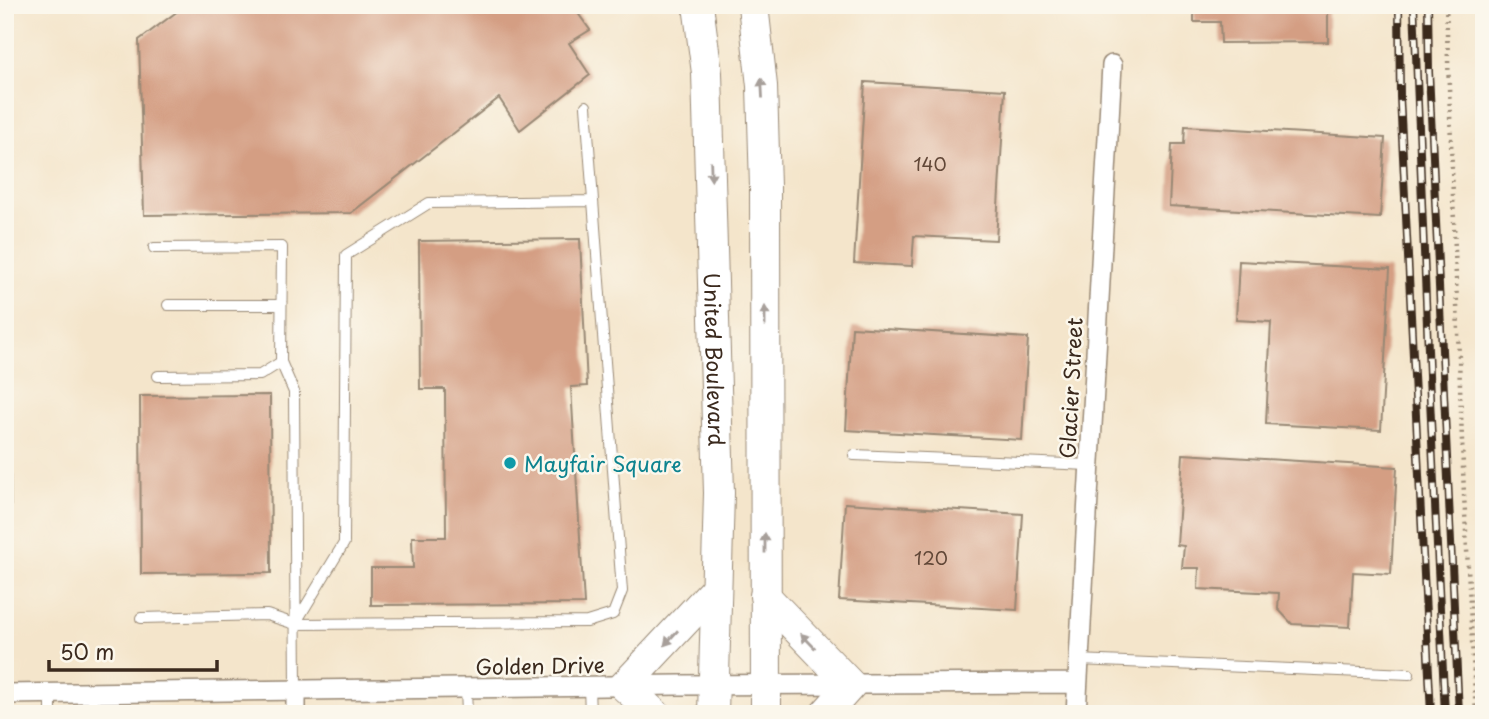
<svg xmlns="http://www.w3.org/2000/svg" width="1489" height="719" font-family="'Playpen Sans',sans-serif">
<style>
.building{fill:#d49e83}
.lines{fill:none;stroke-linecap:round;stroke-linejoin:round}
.service-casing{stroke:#988874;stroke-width:12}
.minor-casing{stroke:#988874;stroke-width:22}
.primary-casing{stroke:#988874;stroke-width:32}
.path{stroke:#988874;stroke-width:4.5;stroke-dasharray:2 5;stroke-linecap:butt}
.service{stroke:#fff;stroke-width:10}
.minor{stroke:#fff;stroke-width:19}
.primary{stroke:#fff;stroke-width:30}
.rail-casing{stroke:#3b2a1e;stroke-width:8}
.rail{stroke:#fbf7ec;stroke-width:5;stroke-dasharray:16;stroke-linecap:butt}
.oneway{fill:#a79f9a}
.culture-dot{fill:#0f9aa8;stroke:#fbf7ec;stroke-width:2.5}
.labels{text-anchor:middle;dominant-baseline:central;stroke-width:5;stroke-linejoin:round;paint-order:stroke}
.number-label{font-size:18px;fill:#614737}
.street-label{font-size:21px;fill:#3b2a1e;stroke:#fbf7ec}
.culture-label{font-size:21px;fill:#0d838f;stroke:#fbf7ec;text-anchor:start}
</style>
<rect width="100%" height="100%" fill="#fbf7ec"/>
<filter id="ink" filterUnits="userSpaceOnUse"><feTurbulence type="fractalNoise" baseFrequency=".0143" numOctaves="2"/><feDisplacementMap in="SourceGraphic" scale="14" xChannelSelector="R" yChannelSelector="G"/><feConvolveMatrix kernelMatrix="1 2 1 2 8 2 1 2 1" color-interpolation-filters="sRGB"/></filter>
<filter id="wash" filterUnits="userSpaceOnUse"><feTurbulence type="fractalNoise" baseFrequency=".00686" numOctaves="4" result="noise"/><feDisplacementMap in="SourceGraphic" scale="28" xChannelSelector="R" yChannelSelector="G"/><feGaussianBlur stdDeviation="1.57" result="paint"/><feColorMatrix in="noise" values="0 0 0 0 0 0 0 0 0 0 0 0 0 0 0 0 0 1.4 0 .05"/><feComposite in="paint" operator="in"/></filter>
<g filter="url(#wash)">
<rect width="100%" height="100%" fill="#f4e5cb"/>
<g id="blocks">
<!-- building -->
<path class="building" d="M186 5H572L590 30 569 43 590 75 520 130 499 98 351 213 144 215 139 40Z
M1194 5H1313V10H1328V42L1221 43 1220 22H1194Z
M865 82 1005 90 996 240 914 236 912 266 854 263Z
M1185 126 1385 138 1380 218 1169 206 1172 144H1184Z
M580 239 587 386 571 387 584 604 371 605V568H413L412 537H446L445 389H420L419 241Z
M1239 261 1390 269 1381 430 1266 424 1271 322 1236 320Z
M852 327 1028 338 1022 440 846 430Z
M270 395 271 573 141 574 140 396Z
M1183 454 1397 467 1391 574 1353 572 1350 627 1292 624 1278 609 1279 593 1198 589 1199 568H1182L1184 546 1177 545Z
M5 458H10L11 566H5Z
M845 503 1023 514 1017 610 839 600Z"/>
</g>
</g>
<g filter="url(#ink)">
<use href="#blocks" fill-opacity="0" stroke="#988874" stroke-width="2"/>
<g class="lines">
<!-- service casing -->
<g class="service-casing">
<path id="service" d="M154 248 282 247 281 362 294 392 296 691
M168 305H281
M158 376 260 375 281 362
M854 455 1089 465
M141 618 267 615 295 624 587 622 613 614 622 591 586 106
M295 624 344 543 346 255 429 203 593 201
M1078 660 1409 674
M589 687 590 714
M466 689 467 714
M51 693V714"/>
</g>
<!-- minor casing -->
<g class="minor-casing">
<path id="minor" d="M296 691V714
M5 694 679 685 1076 683
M1076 714 1112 65"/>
</g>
<!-- primary casing -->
<g class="primary-casing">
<g id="primary">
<path id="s1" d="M698 5 707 73 719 493 713 714"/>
<path d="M753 5 762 86 765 187 766 714"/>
<path d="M765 596 851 685 825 714"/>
<path d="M655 714 624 686 716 588"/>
</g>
</g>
<!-- path -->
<path class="path" d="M1446 5 1464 495 1476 714"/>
<!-- service -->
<use href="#service" class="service"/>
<!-- minor -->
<use href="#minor" class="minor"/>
<!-- primary -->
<use href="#primary" class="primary"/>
<!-- rail casing -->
<g class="rail-casing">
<path id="rail" d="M1399 5 1400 97 1431 714
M1414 5 1430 399 1445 714
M1428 5 1429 72 1459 714"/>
</g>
<!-- rail -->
<use href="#rail" class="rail"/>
</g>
<!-- one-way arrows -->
<defs><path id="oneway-solid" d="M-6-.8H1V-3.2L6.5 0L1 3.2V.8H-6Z" transform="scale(1.75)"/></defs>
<g class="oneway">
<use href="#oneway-solid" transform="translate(762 88) rotate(-93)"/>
<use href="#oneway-solid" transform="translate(711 171) rotate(88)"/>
<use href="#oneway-solid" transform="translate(765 316) rotate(-90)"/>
<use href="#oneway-solid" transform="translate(765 543) rotate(-90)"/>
<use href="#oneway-solid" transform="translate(671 638) rotate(132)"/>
<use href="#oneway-solid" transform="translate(808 641) rotate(-134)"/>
</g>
</g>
<!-- markers -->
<circle class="culture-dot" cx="510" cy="463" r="7"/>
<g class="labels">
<!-- number labels -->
<g class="number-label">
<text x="930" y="163">140</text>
<text x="931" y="557">120</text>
</g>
<!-- street labels -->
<g class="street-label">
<text stroke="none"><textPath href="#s1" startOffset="355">United Boulevard</textPath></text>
<text transform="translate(1070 388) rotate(-87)">Glacier Street</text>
<text transform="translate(540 665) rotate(-1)">Golden Drive</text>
</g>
<!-- culture labels -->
<g class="culture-label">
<text x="524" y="463">Mayfair Square</text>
</g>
</g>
<!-- margin -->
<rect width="1489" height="719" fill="none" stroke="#fbf7ec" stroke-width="28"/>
<!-- scale -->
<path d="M49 660v10h168v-10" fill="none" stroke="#3b2a1e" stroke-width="3.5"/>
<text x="60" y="660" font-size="21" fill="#3b2a1e" stroke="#fbf7ec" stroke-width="5" paint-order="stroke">50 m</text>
</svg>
